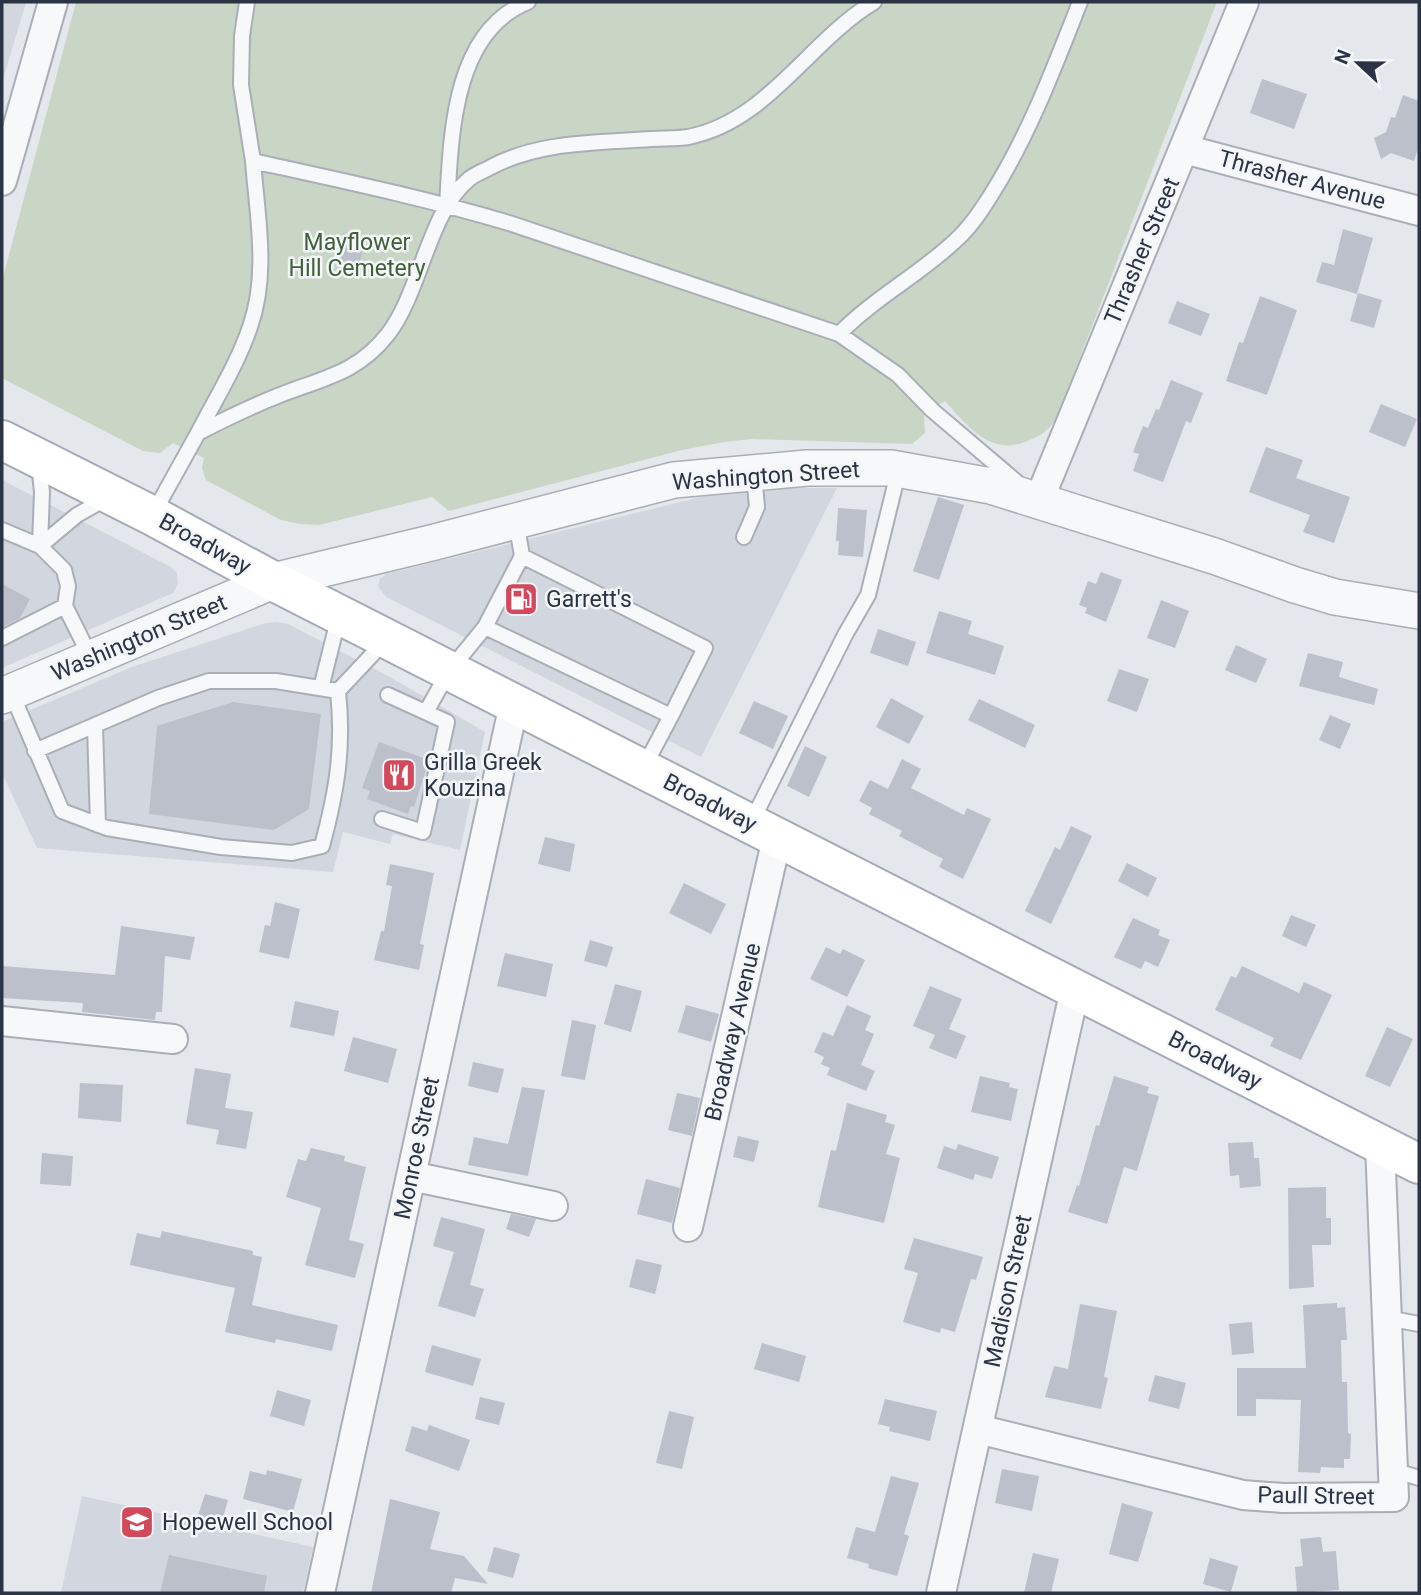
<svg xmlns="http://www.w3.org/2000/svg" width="1421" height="1595" font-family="Roboto,sans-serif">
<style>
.built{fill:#d2d6de}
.green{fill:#c9d6c5}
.building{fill:#bbc0ca}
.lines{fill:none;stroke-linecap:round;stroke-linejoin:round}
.service-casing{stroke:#a9aeb7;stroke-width:18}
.minor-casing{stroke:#a9aeb7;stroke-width:32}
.tertiary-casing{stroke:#a9aeb7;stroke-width:38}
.primary-casing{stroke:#a3abb8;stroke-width:42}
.service{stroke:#f7f8fa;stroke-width:14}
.minor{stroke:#f7f8fa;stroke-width:28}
.tertiary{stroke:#f7f8fa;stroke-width:35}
.primary{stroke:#fff;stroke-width:38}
.labels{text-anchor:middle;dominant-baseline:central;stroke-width:5;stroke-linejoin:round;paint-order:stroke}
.street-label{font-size:23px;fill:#2b3445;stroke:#f4f6f9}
.park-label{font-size:23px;fill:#3f6138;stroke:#f4f6f9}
.poi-label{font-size:23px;fill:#2b3445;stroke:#f4f6f9;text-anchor:start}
</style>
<rect width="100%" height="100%" fill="#e4e7ec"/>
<!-- built -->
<path class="built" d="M2 2H26L2 83Z
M2 480 171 567 177 573 178 584 173 593 2 668Z
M772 488H837L701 757 386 597 378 586 380 579 386 574 701 497 737 490Z
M277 622 288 624 390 677 485 732 460 850 393 834 390 844 343 832 333 872 37 848 2 773V722L132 667 266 623Z
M82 1496 313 1547 303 1593H61Z"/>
<!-- green -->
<path class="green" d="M76 2H1217L1057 417C1048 432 1039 437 1022 443 988 454 966 424 945 401L924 415 925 433 912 444 752 439 724 442 682 450 449 511 432 497 319 525 300 524 281 520 206 480 202 468 204 458 173 443 160 453 143 451 2 378V281Z"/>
<!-- building -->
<path class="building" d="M1262 79 1307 94 1294 129 1250 113Z
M1403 95 1419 101V146L1414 161 1391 153 1381 159 1374 138 1386 132 1391 117 1395 118Z
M1343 229 1373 238 1357 294 1316 282 1322 262 1334 265Z
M343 233 366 240 357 270 334 263Z
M1358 293 1382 300 1374 328 1350 321Z
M1260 296 1297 310 1267 395 1226 381 1239 342 1243 343Z
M1177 301 1210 314 1201 336 1168 323Z
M1171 380 1203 393 1191 423 1186 421 1163 482 1133 471 1139 454 1133 452 1143 426 1148 428 1156 409 1159 410Z
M1381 404 1417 419 1405 447 1369 432Z
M1266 447 1303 460 1296 478 1350 497 1334 543 1303 532 1310 515 1249 492Z
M938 497 964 505 939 580 913 571Z
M838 508 867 510 863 557 838 555 839 541H836Z
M1101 572 1122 580 1106 622 1085 613 1087 608 1079 605 1088 581 1096 584Z
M2 584 30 599 20 618 2 627Z
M1161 600 1189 611 1175 648 1147 638Z
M939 611 972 621 968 634 1004 646 995 675 926 653Z
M878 629 916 642 908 666 870 653Z
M1236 645 1267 659 1256 683 1225 670Z
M1308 653 1343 662 1339 677 1378 689 1374 705 1299 686Z
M1119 669 1149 679 1137 712 1107 701Z
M891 698 924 716 909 744 876 727Z
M979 699 1035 725 1025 748 968 720Z
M754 701 788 716 773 749 739 733Z
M233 702 321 714 309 809 274 830 149 814 157 726Z
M1330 715 1351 724 1340 749 1319 740Z
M379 742 429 760 414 807 411 806 408 814 367 799 370 791 362 788Z
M805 746 827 757 809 797 787 786Z
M902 759 921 769 911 788 964 815 967 808 991 819 963 879 939 867 943 859 899 836 902 831 869 814 872 808 859 801 870 780 888 789Z
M1071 826 1092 836 1051 924 1025 911 1055 847 1060 850Z
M545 837 575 844 570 872 538 864Z
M1127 863 1157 878 1148 897 1118 881Z
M390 864 434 873 420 944 424 945 419 970 374 960 381 931H384L392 886 386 885Z
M684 883 726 904 711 934 669 913Z
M275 902 300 909 289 959 259 952 265 925 270 926Z
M1291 915 1316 925 1306 947 1282 936Z
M1133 918 1160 930 1158 935 1170 940 1158 967 1145 961 1141 969 1114 957Z
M121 926 195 937 190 960 165 956 162 1012H156L155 1020 82 1012 83 1003 2 998V966L115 975Z
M590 940 613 947 607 967 584 961Z
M826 947 840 954 843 949 865 960 847 997 810 979Z
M505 953 553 964 546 997 497 986Z
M1242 966 1299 993 1304 982 1332 995 1301 1060 1270 1046 1274 1038 1215 1010 1231 976 1236 978Z
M615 984 642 991 631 1032 604 1024Z
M930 986 962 999 949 1029 966 1036 956 1059 929 1048 935 1035 913 1026Z
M295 1001 339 1011 334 1036 290 1027Z
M686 1005 719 1014 711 1042 678 1032Z
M847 1005 871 1016 865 1030 874 1034 861 1065 875 1071 866 1091 827 1075 830 1068 821 1064 824 1057 814 1052 823 1032 833 1036Z
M572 1020 596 1025 585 1080 561 1076Z
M1387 1027 1413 1039 1390 1087 1365 1076Z
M353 1037 397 1049 388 1083 344 1071Z
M473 1062 504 1069 498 1093 468 1086Z
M195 1068 231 1074 225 1108 253 1112 246 1149 216 1144 219 1130 186 1124Z
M980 1076 1010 1083 1009 1087 1018 1089 1011 1121 971 1112Z
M1114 1076 1149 1087 1147 1093 1159 1096 1137 1171 1124 1167 1107 1224 1068 1212 1077 1185 1079 1186 1096 1125 1099 1126Z
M80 1083 123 1085 121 1122 78 1118Z
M522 1087 545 1090 528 1176 468 1165 474 1137 508 1144Z
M677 1093 700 1098 692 1136 668 1130Z
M847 1103 887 1115 885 1122 895 1125 886 1154 900 1158 884 1223 818 1207 831 1150 836 1151Z
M738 1136 759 1141 754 1162 733 1157Z
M1253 1142 1254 1158H1259L1261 1186 1240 1188 1239 1175 1230 1176 1228 1143Z
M958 1144 999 1157 992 1179 975 1174 973 1180 937 1168 944 1146 956 1150Z
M311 1148 345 1156 344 1161 366 1167 349 1240 364 1244 355 1278 305 1265 321 1208 286 1197 298 1159 306 1161Z
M42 1153 73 1156 71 1186 40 1184Z
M646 1179 680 1188 672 1223 637 1214Z
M1326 1187V1218H1331V1245H1312L1314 1287 1289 1289 1288 1188Z
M511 1214 536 1219 529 1237 506 1229Z
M441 1217 485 1229 470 1285 484 1289 475 1317 438 1306 454 1252 433 1246Z
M162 1231 253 1251V1255L262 1257 252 1305 338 1325 332 1351 276 1339 275 1343 225 1332 235 1288 130 1265 137 1233 160 1238Z
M914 1238 983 1257 976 1280 971 1279 955 1332 941 1328 940 1333 903 1322 918 1273 904 1269Z
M636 1259 662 1265 655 1294 629 1287Z
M1337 1303V1308L1345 1307 1347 1340H1341L1342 1382H1347L1348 1433 1351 1434 1350 1459H1344V1468L1321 1467 1320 1473 1298 1472 1301 1400 1256 1399V1416H1237V1368H1306L1303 1305Z
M1080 1304 1117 1311 1104 1377 1108 1378 1101 1409 1045 1397 1054 1366 1068 1369Z
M1252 1322 1254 1353 1232 1355 1229 1324Z
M762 1343 806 1356 799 1382 754 1369Z
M432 1345 481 1359 473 1386 425 1372Z
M1155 1375 1186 1383 1179 1409 1148 1401Z
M277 1390 311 1400 304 1426 270 1416Z
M480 1397 505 1403 499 1425 475 1419Z
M885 1399 937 1411 930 1441 889 1431 890 1427 878 1424Z
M669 1411 694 1417 682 1469 656 1463Z
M429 1425 470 1440 459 1471 405 1451 412 1426 427 1431Z
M1002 1469 1039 1476 1032 1511 995 1503Z
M267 1470 302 1479 293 1512 243 1499 250 1471 266 1475Z
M891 1476 919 1483 904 1534 909 1536 897 1576 868 1568 869 1564 847 1558 856 1527 875 1532Z
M205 1494 228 1500 220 1529 196 1522Z
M390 1499 440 1512 430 1549 464 1556 488 1584 455 1578 451 1593H371Z
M1122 1503 1153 1512 1138 1562 1109 1554Z
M1321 1537 1323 1552 1336 1551 1339 1590 1297 1593 1295 1567 1303 1566 1300 1539Z
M494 1547 520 1554 513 1578 487 1571Z
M1033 1553 1059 1559 1051 1593H1024Z
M169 1555 267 1576 264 1593H160Z
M1210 1558 1238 1566 1231 1592 1203 1584Z"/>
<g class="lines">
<!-- service casing -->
<g class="service-casing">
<path id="service" d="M247 2 242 36 241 85 253 161
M874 2C809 41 767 122 688 137 676 139 663 138 651 139 597 143 540 141 491 167 484 171 474 174 468 180 429 212 420 293 388 334 358 373 323 378 280 395 252 406 225 419 198 433 216 398 238 363 250 327 269 274 257 215 253 161 339 180 425 198 509 223L839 334C874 298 919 275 955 241 970 228 981 211 991 195 1029 135 1054 68 1080 2
M447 206C451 138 452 32 528 2
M839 334 898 375 932 410 1019 484
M39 463 42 492 40 546
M153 514 198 433
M516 521 522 556
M2 530 40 546 64 570 68 586 65 606 91 658
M744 537 757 507 754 474
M40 546 77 515 107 498
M2 638 65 606
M321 688 339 616
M11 692 62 811 107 828 221 847 292 853 322 846C337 790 344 748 338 691L386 640
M426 712 449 671 485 627 522 556 705 648 671 716 485 627
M95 726 98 825
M35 751 158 698 209 681H276L338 691
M644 767 671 716
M382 819 423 832 447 722 388 695
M751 823 845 635 868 595 899 469
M1387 1318 1419 1324
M1393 1470 1419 1478"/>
</g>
<!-- minor casing -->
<g class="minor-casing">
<path id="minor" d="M1184 149 1419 211
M2 181 53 2
M1039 500 1244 2
M2 1021 173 1039
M411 1176 553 1206
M688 1227 777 838
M978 1429 1243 1495 1283 1498 1394 1497 1380 1144
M320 1593 514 704
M941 1593 1075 989"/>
</g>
<!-- tertiary casing -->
<g class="tertiary-casing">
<path id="tertiary" d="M2 696 273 581 431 543 674 480 807 468H891L991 486 1214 556 1295 585 1335 597 1419 611"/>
</g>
<!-- primary casing -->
<g class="primary-casing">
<path id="primary" d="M2 440 153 516 273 581 1419 1164"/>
</g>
<!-- service -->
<use href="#service" class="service"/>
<!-- minor -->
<use href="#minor" class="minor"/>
<!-- tertiary -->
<use href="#tertiary" class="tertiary"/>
<!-- primary -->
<use href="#primary" class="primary"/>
</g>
<!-- icons -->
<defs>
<g id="fuel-square" transform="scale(1.75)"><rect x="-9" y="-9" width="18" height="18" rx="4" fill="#d1495b" stroke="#f4f6f9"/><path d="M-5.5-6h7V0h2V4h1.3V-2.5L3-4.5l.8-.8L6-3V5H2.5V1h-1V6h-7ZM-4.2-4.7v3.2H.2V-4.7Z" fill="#fff"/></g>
<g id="restaurant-square" transform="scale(1.75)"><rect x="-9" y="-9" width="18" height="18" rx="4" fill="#d1495b" stroke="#f4f6f9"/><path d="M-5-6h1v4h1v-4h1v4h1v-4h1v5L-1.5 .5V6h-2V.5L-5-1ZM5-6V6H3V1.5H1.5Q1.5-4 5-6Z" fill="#fff"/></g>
<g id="school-square" transform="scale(1.75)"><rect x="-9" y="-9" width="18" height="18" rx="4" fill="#d1495b" stroke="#f4f6f9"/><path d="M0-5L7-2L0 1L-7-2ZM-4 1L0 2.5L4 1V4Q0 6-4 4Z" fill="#fff"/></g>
</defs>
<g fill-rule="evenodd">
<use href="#fuel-square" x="521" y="599"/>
<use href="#restaurant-square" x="399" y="775"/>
<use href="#school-square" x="137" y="1522"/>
</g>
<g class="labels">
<!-- street labels -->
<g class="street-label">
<text transform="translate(1302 180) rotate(15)">Thrasher Avenue</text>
<text transform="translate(1142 251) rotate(-67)">Thrasher Street</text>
<text transform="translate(766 476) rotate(-4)">Washington Street</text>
<text transform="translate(205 544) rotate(29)">Broadway</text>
<text transform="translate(139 638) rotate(-23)">Washington Street</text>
<text transform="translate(710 803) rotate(27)">Broadway</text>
<text transform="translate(733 1032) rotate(-77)">Broadway Avenue</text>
<text transform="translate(1215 1060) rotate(27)">Broadway</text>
<text transform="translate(417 1148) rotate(-78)">Monroe Street</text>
<text transform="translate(1008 1291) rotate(-78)">Madison Street</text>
<text transform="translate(1316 1496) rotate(1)">Paull Street</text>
</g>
<!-- park labels -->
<g class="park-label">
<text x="357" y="242">Mayflower<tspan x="357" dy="26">Hill Cemetery</tspan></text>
</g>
<!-- poi labels -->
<g class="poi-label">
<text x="546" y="599">Garrett's</text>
<text x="424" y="762">Grilla Greek<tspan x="424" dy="26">Kouzina</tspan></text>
<text x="162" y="1522">Hopewell School</text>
</g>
</g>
<!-- border -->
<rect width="1421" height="1595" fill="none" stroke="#2b3445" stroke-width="7"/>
<!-- north arrow -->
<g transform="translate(1358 63) rotate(292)" stroke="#f4f6f9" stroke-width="5" paint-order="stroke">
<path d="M0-5L12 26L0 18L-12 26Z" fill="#2b3445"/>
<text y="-10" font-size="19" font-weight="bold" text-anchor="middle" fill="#2b3445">N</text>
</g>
</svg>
